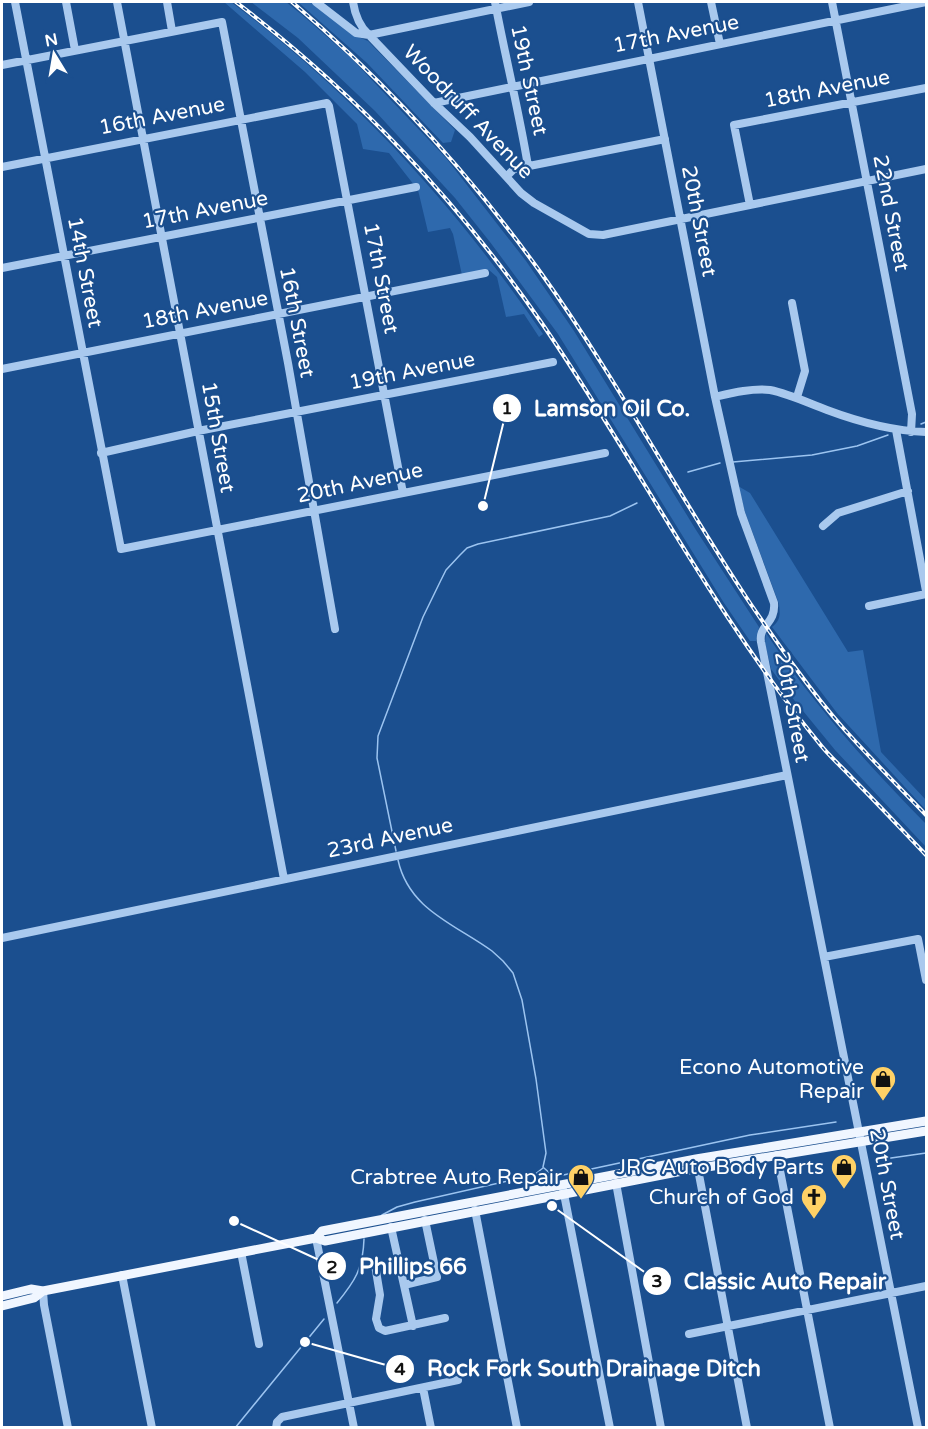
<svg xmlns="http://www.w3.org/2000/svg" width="928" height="1429" font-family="'Varela Round',sans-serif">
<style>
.green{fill:#2e69ad}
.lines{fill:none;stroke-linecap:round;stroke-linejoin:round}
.stream{stroke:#9cc4f0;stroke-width:1.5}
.minor{stroke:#a9c9ee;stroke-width:8}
.major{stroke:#f0f6ff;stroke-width:9}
.rail-casing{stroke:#fff;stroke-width:4}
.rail{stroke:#1b4f8f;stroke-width:1.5;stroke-dasharray:4.5;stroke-linecap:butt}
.labels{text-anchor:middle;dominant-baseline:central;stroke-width:4.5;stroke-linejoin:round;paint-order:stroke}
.street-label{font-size:21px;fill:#fff;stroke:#1b4f8f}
.poi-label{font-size:21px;fill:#fff;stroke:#1b4f8f;text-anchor:end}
.leader{fill:none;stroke:#fff;stroke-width:2}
.callout-dot{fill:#fff;stroke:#1b4f8f;stroke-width:2}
.mark-label{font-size:18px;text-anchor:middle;font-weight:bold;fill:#111}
.callout-label{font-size:22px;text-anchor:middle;font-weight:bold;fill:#fff;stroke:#1b4f8f;stroke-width:4.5;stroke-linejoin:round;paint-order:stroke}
</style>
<rect width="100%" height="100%" fill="#1b4f8f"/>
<!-- green -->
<path class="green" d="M224 2H231C353 93 457 208 543 334L539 337 524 314 506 317 497 277 489 270 462 275 453 234 450 228 428 232 418 190 389 153 363 149 357 124 305 72Z
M251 2H286L301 14 350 57 446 158 526 261 574 331 696 530 759 627 756 641H750L724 603 558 334 490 242 455 198 375 111 298 38Z
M298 2H313L356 36 368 41 455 130 451 142 443 143 367 63Z
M738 486 750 493 848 652 863 650 881 752 926 800V810L837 713 772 627C781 620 780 614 779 604L745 512Z
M766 633C812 703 868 765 926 824V847L835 750 790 695 771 669 765 643Z"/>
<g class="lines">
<!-- stream -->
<path class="stream" d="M921 424 926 422
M733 462 812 455 857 446 888 435
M688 472 720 463
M396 851 377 758 378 736 423 617 441 580 446 570 460 555 467 548 478 544 610 516 637 503
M398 860C409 910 455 924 492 951L503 961 513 973 522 1000 536 1079 546 1153 543 1167
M882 1155 891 1158 926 1153
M544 1168 554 1177 750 1135 836 1122
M382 1215 397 1207 415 1202 534 1175 543 1168
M337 1303C355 1281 363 1269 364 1239
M235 1428 324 1319"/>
<!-- minor -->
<path class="minor" d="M15 2 121 549 605 453
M66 2 75 50
M117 2 284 879
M167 2 172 31
M316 2 356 33 369 35 434 103 470 137 521 193 534 203 589 234 603 235 926 169
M353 2C355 15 359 26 369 35L529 2
M495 2C505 56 519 111 528 166
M638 2 715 397 741 513 774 603C776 624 758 625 761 642L918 1428
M711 2 720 44
M832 2 912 414 911 432
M2 65 222 22 288 363 335 629
M434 103 926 2
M2 167 327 103 329 106 403 493
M507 176 514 169 665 139
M750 205 734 125 926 88
M2 268 416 187
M792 303 805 371 797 397
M2 369 485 273
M715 397C732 393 752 388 770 390 790 394 808 403 827 410 859 422 892 431 926 432
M896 430 926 591
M101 453 198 431 553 362
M823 526 838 513 908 491
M869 606 926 594
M2 938 787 775
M824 957 918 939 926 980
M777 1155 830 1428
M697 1164 747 1428
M616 1183 661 1428
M563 1189 610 1428
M475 1210 517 1428
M391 1227 413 1326
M316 1238 354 1428
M241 1252 259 1344
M375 1265 380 1295 376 1319 379 1328 385 1331 445 1318
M122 1275 152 1428
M404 1285 437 1277 425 1220
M43 1291 44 1305 68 1428
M689 1334 926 1286
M423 1388 431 1428
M276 1428 277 1422 282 1417 458 1380"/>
<!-- major -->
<path class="major" d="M316 1238 322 1231 696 1159 926 1121
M2 1296 31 1289 43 1291
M2 1306 34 1298 43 1291 316 1238 325 1241 677 1172 926 1131"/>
<!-- rail casing -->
<g class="rail-casing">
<path id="rail" d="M236 2C357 95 454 196 541 322 636 460 712 612 819 743 829 756 842 767 853 779 878 804 902 830 926 855
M292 2C386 82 469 173 541 273 617 379 678 495 750 603 778 644 811 692 844 729 870 758 899 787 926 815"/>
</g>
<!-- rail -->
<use href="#rail" class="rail"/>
</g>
<!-- icons -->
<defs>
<g id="shop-pin" transform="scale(1.35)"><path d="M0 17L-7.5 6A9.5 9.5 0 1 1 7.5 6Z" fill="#ffd166" stroke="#1b4f8f"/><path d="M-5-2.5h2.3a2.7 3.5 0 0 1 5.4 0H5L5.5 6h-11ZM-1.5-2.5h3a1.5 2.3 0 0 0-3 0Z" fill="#111"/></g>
<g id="church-pin" transform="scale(1.35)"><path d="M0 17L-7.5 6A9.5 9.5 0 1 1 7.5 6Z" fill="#ffd166" stroke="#1b4f8f"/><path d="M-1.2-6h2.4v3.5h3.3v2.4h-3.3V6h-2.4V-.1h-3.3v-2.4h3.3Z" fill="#111"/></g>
</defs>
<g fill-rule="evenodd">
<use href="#shop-pin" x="883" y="1079"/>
<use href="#shop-pin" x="844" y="1167"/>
<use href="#shop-pin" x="581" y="1177"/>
<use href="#church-pin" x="814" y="1197"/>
</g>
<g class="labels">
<!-- street labels -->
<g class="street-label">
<text transform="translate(676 34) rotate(-11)">17th Avenue</text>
<text transform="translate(529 80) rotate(78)">19th Street</text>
<text transform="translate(827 89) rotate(-11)">18th Avenue</text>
<text transform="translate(468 112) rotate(46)">Woodruff Avenue</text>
<text transform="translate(162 116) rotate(-11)">16th Avenue</text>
<text transform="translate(205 210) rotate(-11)">17th Avenue</text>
<text transform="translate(891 213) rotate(79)">22nd Street</text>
<text transform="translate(699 221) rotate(79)">20th Street</text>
<text transform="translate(85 272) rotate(79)">14th Street</text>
<text transform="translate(381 278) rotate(79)">17th Street</text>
<text transform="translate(205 310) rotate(-11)">18th Avenue</text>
<text transform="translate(297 322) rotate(79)">16th Street</text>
<text transform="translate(412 371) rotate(-11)">19th Avenue</text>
<text transform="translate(218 437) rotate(80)">15th Street</text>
<text transform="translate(360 483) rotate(-12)">20th Avenue</text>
<text transform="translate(792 707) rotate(79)">20th Street</text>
<text transform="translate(390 838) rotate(-12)">23rd Avenue</text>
<text transform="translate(887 1184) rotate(79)">20th Street</text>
</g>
<!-- poi labels -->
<g class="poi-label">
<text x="864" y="1067">Econo Automotive<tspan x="864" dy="24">Repair</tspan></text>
<text x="824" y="1167">JRC Auto Body Parts</text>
<text x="562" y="1177">Crabtree Auto Repair</text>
<text x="794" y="1197">Church of God</text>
</g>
</g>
<!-- callouts -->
<path class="leader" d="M483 506L507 408M234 1221L332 1266M552 1206L657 1281M305 1342L400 1369"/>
<g class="callout-dot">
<circle cx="483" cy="506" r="6"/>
<circle cx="234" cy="1221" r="6"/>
<circle cx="552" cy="1206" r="6"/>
<circle cx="305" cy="1342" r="6"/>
<circle cx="507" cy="408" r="15"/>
<circle cx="332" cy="1266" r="15"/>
<circle cx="657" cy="1281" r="15"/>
<circle cx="400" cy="1369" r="15"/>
</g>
<g class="mark-label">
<text x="507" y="414">1</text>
<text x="332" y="1273">2</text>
<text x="657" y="1287">3</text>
<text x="400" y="1375">4</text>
</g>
<g class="callout-label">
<text x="612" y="416">Lamson Oil Co.</text>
<text x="413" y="1274">Phillips 66</text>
<text x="785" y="1289">Classic Auto Repair</text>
<text x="594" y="1376">Rock Fork South Drainage Ditch</text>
</g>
<!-- border -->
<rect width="928" height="1429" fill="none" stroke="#ffffff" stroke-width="6"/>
<!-- north arrow -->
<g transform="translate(54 54) rotate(349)" stroke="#1b4f8f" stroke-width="4.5" paint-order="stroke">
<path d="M0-4.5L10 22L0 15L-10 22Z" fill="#ffffff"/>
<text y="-9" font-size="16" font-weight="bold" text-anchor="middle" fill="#ffffff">N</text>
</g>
</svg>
